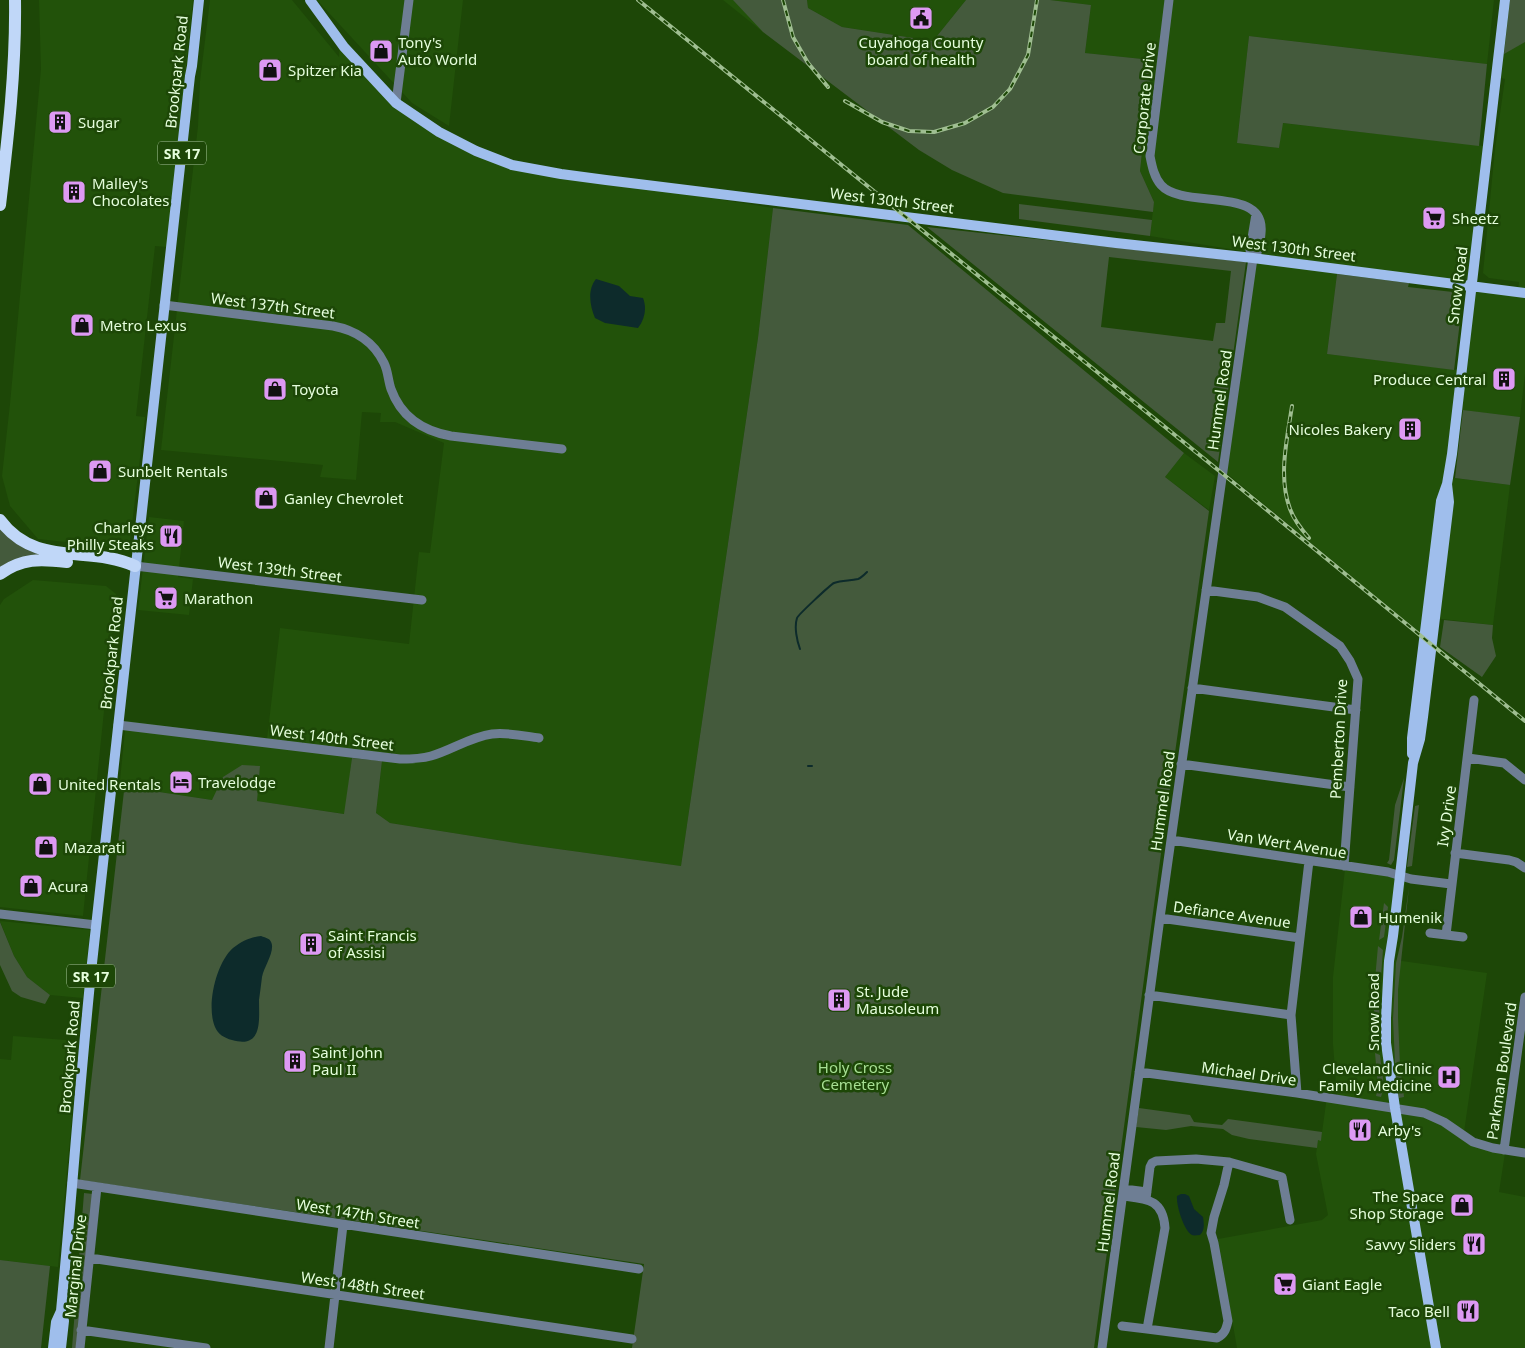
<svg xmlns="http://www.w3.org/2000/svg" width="1525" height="1348" font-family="'Noto Sans',sans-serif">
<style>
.built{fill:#22520a}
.green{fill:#445a3c;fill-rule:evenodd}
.water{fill:#0d2b2b}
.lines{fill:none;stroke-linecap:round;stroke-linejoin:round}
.stream{stroke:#0d2b2b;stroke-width:2}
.minor{stroke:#6e7e94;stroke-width:9}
.major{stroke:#9fbeec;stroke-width:10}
.highway{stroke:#c0d7f8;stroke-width:12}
.rail-casing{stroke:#9fbe91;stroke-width:4}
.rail{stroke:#1d4707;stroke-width:2;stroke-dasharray:5.5;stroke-linecap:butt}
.labels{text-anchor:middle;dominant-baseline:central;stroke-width:5;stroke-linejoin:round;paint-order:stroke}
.shield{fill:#1d4707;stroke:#a9c79c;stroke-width:1}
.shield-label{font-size:14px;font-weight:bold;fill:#e5fedc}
.poi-label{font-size:15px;fill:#e5fedc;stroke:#1d4707;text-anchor:start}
.street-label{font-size:15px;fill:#e5fedc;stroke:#1d4707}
.park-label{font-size:15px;fill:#a7df93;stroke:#1d4707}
</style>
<rect width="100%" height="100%" fill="#1d4707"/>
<!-- built -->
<path class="built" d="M39 0H193L167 247 155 246 136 416 145 417 129 549 38 539 10 506 2 476 10 404 41 69Z
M210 0H292L339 57 340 43 401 110 508 166 773 208 758 338 681 866 522 844 390 823 376 813 382 761 352 758 345 814 256 801 260 766 212 800 146 790H119L126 721 267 739 280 628 409 644 419 552 430 553 444 443 395 422H380L381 413 362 412 356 480 320 477 323 465 161 450 198 126 200 81Z
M317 0H463L449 126 412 103Z
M723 0H769L763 32Z
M807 0H966L933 41 842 27 808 8Z
M1050 0H1494L1487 64 1249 36 1237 143 1279 148 1282 123 1485 146 1469 283 1267 255 1150 236 1154 202 1140 171 1152 60 1085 53 1091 5Z
M1510 0H1525V291L1518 290 1519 282 1489 278 1483 273 1495 149 1505 79 1501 78Z
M1254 260 1337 274 1327 354 1459 370 1447 477 1510 485 1493 625 1425 617 1423 635 1225 472Z
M1475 290 1525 296V374L1520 417 1460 410Z
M1184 453 1215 476 1209 510 1165 477Z
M149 517 184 521 178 577 193 579 189 615 138 610Z
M33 580 106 586 116 594 83 916 0 907V605L4 599Z
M1345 869 1406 877 1395 960 1487 973 1463 1139 1505 1153 1499 1192 1525 1197V1348H1237L1218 1239 1322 1220 1328 1215 1316 1154 1318 1140H1321L1327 1096 1337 1097 1333 1044V977Z
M0 921 90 930 83 998 50 995 27 977 14 956Z
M13 1036 79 1041 58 1267 0 1260V1059L11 1060Z"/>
<!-- green -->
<path class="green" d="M733 0H807L808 8 842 27 933 41 966 0H1050L1091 5 1085 53 1152 60 1140 171 1154 202 1153 212 1003 193 952 170 919 150 763 32Z
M1510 0H1525V42L1504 54Z
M1249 36 1487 64 1479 146 1283 123 1279 148 1237 143Z
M1019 204 1152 220 1150 236 1019 219Z
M773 208 908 225 1184 453 1165 477 1209 511 1165 824 1094 1348H632L644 1264 80 1180 124 791 146 790 212 800 223 777 242 765 260 766 257 801 344 814 352 758 382 761 376 813 390 823 522 844 681 866 758 338Z
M927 227 1246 262 1218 462ZM1109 257 1231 271 1225 323H1216L1213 341 1101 327Z
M1337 274 1409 283 1408 287 1453 292 1458 296 1462 305 1454 370 1327 354Z
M1463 410 1520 417 1510 485 1455 478Z
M0 525 38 552V556L0 571Z
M1444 620 1493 625 1492 638 1496 656 1482 677 1440 647Z
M1404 778 1394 860 1391 865 1387 863 1389 860 1395 805Z
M1419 805 1412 866 1407 867 1415 806Z
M1409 887 1398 990V1017L1400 1066 1395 1063 1393 1019 1396 963 1402 937Z
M1384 903 1388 907 1384 937 1379 940Z
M0 922 14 956 27 977 50 995 45 1004 21 997 12 991 0 965Z
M1378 946 1383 950 1380 990 1374 991Z
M1374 1000 1379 1002 1380 1043 1374 1045Z
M1375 1053 1380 1055 1384 1087 1381 1097 1376 1096 1378 1087Z
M1401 1073 1404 1097 1399 1098 1396 1076Z
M1139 1108 1190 1115 1194 1122 1222 1125 1228 1119 1322 1132 1321 1141 1318 1140 1317 1148 1249 1139 1232 1135 1223 1129 1191 1126 1166 1130 1136 1127Z
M84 1193 93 1194 76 1348H72Z
M0 1260 50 1266 41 1348H0Z"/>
<!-- water -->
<path class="water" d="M596 279 619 286 630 296 643 298C647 308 645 319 638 328L605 323 595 318C590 306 587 290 596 279Z
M261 936C266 938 271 938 272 945 273 955 264 967 262 977 261 985 260 993 259 1000 259 1020 263 1049 232 1040 224 1038 218 1034 215 1027 206 1006 216 963 233 948 242 941 250 937 261 936Z
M1181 1194H1185L1189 1196 1194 1209 1203 1217C1204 1224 1205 1230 1200 1235 1197 1235 1194 1236 1192 1235 1184 1231 1176 1205 1177 1196Z"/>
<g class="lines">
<!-- stream -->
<path class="stream" d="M800 649C797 641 794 627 797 618 798 615 830 585 834 583 842 580 850 581 858 579 861 578 864 575 867 572
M808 766H812"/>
<!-- minor -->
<path class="minor" d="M1169 0 1150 156C1152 166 1154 177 1161 185 1183 210 1266 185 1261 233 1260 243 1260 250 1253 258
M396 103 409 0
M164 305 333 326C355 330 374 342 384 363 388 371 388 380 391 389 401 417 423 431 451 436L562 449
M135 566 422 600
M1206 590 1258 597 1285 607 1340 646 1350 661 1358 679 1344 866
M1192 688 1356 710
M118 725 400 759C410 759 420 759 431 756 452 750 470 737 492 734 508 732 524 736 539 738
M1468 758 1504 763 1525 780
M1181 764 1350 787
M1171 840 1388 872 1411 879 1451 884
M1455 853 1509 860 1516 862 1525 868
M0 914 96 925
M1160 918 1300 938
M1430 933 1463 937
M1446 935 1474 700
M1149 995 1291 1015
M1139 1072 1297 1093 1424 1113 1444 1122 1473 1142 1493 1148 1525 1153
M1297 1093 1291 1015 1309 861
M1504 1150 1525 997
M72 1183 639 1269
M1124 1189 1147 1192
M1123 1196C1147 1199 1163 1199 1165 1228L1147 1329 1217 1338C1225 1334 1226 1329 1228 1321L1214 1243 1211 1233 1214 1217 1224 1185 1229 1162
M1146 1199 1150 1167 1152 1163 1156 1161 1196 1159 1229 1162 1282 1177 1290 1220
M90 1258 632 1339
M1122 1326 1147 1329
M81 1330 206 1348
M80 1348 97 1187
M329 1348 343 1225
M1102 1348 1160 918 1253 258 1250 250 1256 214"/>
<!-- major -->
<path class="major" d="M310 0 344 47 396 103 439 132 476 151 512 165 561 174 606 180 1116 243 1253 258 1525 293
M1412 754V738L1441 501 1447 484 1452 454 1505 0
M61 1311 64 1321 61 1348
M53 1348 56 1322 61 1311C72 1195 80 1079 92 963 123 667 159 372 190 76L192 66 199 0
M1436 1348 1395 1108 1386 1043V1018L1389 961 1393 936 1413 763 1420 739 1423 717 1449 502 1447 484"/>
<!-- highway -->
<path class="highway" d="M0 205C8 137 16 69 15 0
M0 520C35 568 90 545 135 566
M0 574C22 558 40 559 67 562"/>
<!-- rail casing -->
<g class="rail-casing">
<path id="rail" d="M638 0 1223 474 1525 721
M783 0 793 37 808 63 828 87
M845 101 882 122 909 131 934 132 965 123 993 107 1010 89 1028 55 1037 0
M1292 406C1287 439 1278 477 1290 509 1294 520 1302 530 1309 538"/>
</g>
<!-- rail -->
<use href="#rail" class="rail"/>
</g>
<!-- icons -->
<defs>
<g id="civic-square" transform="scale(1.25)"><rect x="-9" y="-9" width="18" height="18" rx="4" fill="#dd99f3" stroke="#1d4707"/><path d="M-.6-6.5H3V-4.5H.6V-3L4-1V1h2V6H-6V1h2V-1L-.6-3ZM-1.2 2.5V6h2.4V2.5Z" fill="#111"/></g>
<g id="shop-square" transform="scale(1.25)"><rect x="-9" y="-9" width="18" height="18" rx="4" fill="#dd99f3" stroke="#1d4707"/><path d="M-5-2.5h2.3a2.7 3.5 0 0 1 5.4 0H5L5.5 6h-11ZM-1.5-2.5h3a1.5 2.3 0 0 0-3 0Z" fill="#111"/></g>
<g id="building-square" transform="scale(1.25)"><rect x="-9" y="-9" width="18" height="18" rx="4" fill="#dd99f3" stroke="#1d4707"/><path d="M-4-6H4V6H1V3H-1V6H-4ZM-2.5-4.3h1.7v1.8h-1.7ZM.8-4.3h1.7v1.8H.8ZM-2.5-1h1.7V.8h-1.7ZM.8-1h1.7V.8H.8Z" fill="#111"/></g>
<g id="supermarket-square" transform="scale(1.25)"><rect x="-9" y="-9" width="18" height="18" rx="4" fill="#dd99f3" stroke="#1d4707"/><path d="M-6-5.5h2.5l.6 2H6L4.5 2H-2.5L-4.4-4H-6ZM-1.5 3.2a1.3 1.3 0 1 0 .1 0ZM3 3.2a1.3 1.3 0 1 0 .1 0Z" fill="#111"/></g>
<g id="restaurant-square" transform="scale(1.25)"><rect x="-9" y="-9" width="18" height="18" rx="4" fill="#dd99f3" stroke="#1d4707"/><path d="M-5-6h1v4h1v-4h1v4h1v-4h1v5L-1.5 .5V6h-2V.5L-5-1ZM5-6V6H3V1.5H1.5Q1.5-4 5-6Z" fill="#111"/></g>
<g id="hotel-square" transform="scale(1.25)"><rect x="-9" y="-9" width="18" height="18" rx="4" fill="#dd99f3" stroke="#1d4707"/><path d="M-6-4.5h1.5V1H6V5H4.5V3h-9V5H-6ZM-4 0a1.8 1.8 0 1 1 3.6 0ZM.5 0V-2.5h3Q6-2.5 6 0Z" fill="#111"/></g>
<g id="hospital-square" transform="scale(1.25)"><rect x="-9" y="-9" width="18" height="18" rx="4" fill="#dd99f3" stroke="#1d4707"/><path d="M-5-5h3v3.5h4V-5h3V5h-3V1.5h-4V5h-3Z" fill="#111"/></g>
</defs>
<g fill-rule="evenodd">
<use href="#civic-square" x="921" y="18"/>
<use href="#shop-square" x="381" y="51"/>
<use href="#shop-square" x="270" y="70"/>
<use href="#building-square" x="60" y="122"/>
<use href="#building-square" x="74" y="192"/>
<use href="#supermarket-square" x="1434" y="218"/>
<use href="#shop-square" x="82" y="325"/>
<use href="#building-square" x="1504" y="379"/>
<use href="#shop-square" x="275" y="389"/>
<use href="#building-square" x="1410" y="429"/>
<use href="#shop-square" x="100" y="471"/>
<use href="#shop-square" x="266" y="498"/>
<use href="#restaurant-square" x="171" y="536"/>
<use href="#supermarket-square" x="166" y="598"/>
<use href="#hotel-square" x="181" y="782"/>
<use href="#shop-square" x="40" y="784"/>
<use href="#shop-square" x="46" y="847"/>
<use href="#shop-square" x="31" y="886"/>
<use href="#shop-square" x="1361" y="917"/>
<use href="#building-square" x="311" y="944"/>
<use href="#building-square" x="839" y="1000"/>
<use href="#building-square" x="295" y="1061"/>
<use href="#hospital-square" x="1449" y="1077"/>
<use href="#restaurant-square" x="1360" y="1130"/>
<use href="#shop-square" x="1462" y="1205"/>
<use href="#restaurant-square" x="1474" y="1244"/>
<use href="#supermarket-square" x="1285" y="1284"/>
<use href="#restaurant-square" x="1468" y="1311"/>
</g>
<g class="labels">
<!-- shield labels -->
<g class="shield">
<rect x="158" y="141.5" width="48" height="23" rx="4"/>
<rect x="67" y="964.5" width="48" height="23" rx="4"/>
</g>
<g class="shield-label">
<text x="182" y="153">SR 17</text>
<text x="91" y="976">SR 17</text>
</g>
<!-- poi labels -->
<g class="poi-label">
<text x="398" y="42">Tony's<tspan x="398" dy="17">Auto World</tspan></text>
<text x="921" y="42" text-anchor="middle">Cuyahoga County<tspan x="921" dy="17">board of health</tspan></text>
<text x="288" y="70">Spitzer Kia</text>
<text x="78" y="122">Sugar</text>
<text x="92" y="183">Malley's<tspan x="92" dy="17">Chocolates</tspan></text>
<text x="1452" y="218">Sheetz</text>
<text x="100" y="325">Metro Lexus</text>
<text x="1486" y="379" text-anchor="end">Produce Central</text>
<text x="292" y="389">Toyota</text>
<text x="1392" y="429" text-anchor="end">Nicoles Bakery</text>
<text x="118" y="471">Sunbelt Rentals</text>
<text x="284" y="498">Ganley Chevrolet</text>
<text x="154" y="527" text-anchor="end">Charleys<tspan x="154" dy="17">Philly Steaks</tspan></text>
<text x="184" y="598">Marathon</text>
<text x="198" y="782">Travelodge</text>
<text x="58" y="784">United Rentals</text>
<text x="64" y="847">Mazarati</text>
<text x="48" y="886">Acura</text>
<text x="1378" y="917">Humenik</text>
<text x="328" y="935">Saint Francis<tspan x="328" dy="17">of Assisi</tspan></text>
<text x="856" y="991">St. Jude<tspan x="856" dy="17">Mausoleum</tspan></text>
<text x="312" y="1052">Saint John<tspan x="312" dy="17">Paul II</tspan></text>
<text x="1432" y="1068" text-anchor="end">Cleveland Clinic<tspan x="1432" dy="17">Family Medicine</tspan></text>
<text x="1378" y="1130">Arby's</text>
<text x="1444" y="1196" text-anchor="end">The Space<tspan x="1444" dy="17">Shop Storage</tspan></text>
<text x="1456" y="1244" text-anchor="end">Savvy Sliders</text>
<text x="1302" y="1284">Giant Eagle</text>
<text x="1450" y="1311" text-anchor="end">Taco Bell</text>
</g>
<!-- street labels -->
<g class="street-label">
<text transform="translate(176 72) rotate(-84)">Brookpark Road</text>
<text transform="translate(1144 98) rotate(-84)">Corporate Drive</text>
<text transform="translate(892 200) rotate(7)">West 130th Street</text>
<text transform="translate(1294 248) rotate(7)">West 130th Street</text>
<text transform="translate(1457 285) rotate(-83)">Snow Road</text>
<text transform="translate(273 305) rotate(7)">West 137th Street</text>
<text transform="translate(1219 400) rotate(-82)">Hummel Road</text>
<text transform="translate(280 569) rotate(7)">West 139th Street</text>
<text transform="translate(111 653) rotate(-84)">Brookpark Road</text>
<text transform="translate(332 737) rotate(7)">West 140th Street</text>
<text transform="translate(1338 739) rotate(-87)">Pemberton Drive</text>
<text transform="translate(1162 801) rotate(-82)">Hummel Road</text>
<text transform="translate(1446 816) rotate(-82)">Ivy Drive</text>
<text transform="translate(1287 843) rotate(9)">Van Wert Avenue</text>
<text transform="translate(1232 914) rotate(8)">Defiance Avenue</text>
<text transform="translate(1373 1012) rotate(-90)">Snow Road</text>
<text transform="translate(69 1057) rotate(-85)">Brookpark Road</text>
<text transform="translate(1501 1071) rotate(-82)">Parkman Boulevard</text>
<text transform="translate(1249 1073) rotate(8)">Michael Drive</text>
<text transform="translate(1108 1202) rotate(-83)">Hummel Road</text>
<text transform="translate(358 1213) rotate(9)">West 147th Street</text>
<text transform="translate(75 1266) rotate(-84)">Marginal Drive</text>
<text transform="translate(363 1285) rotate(8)">West 148th Street</text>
</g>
<!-- park labels -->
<g class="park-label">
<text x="855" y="1067">Holy Cross<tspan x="855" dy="17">Cemetery</tspan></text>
</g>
</g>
</svg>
